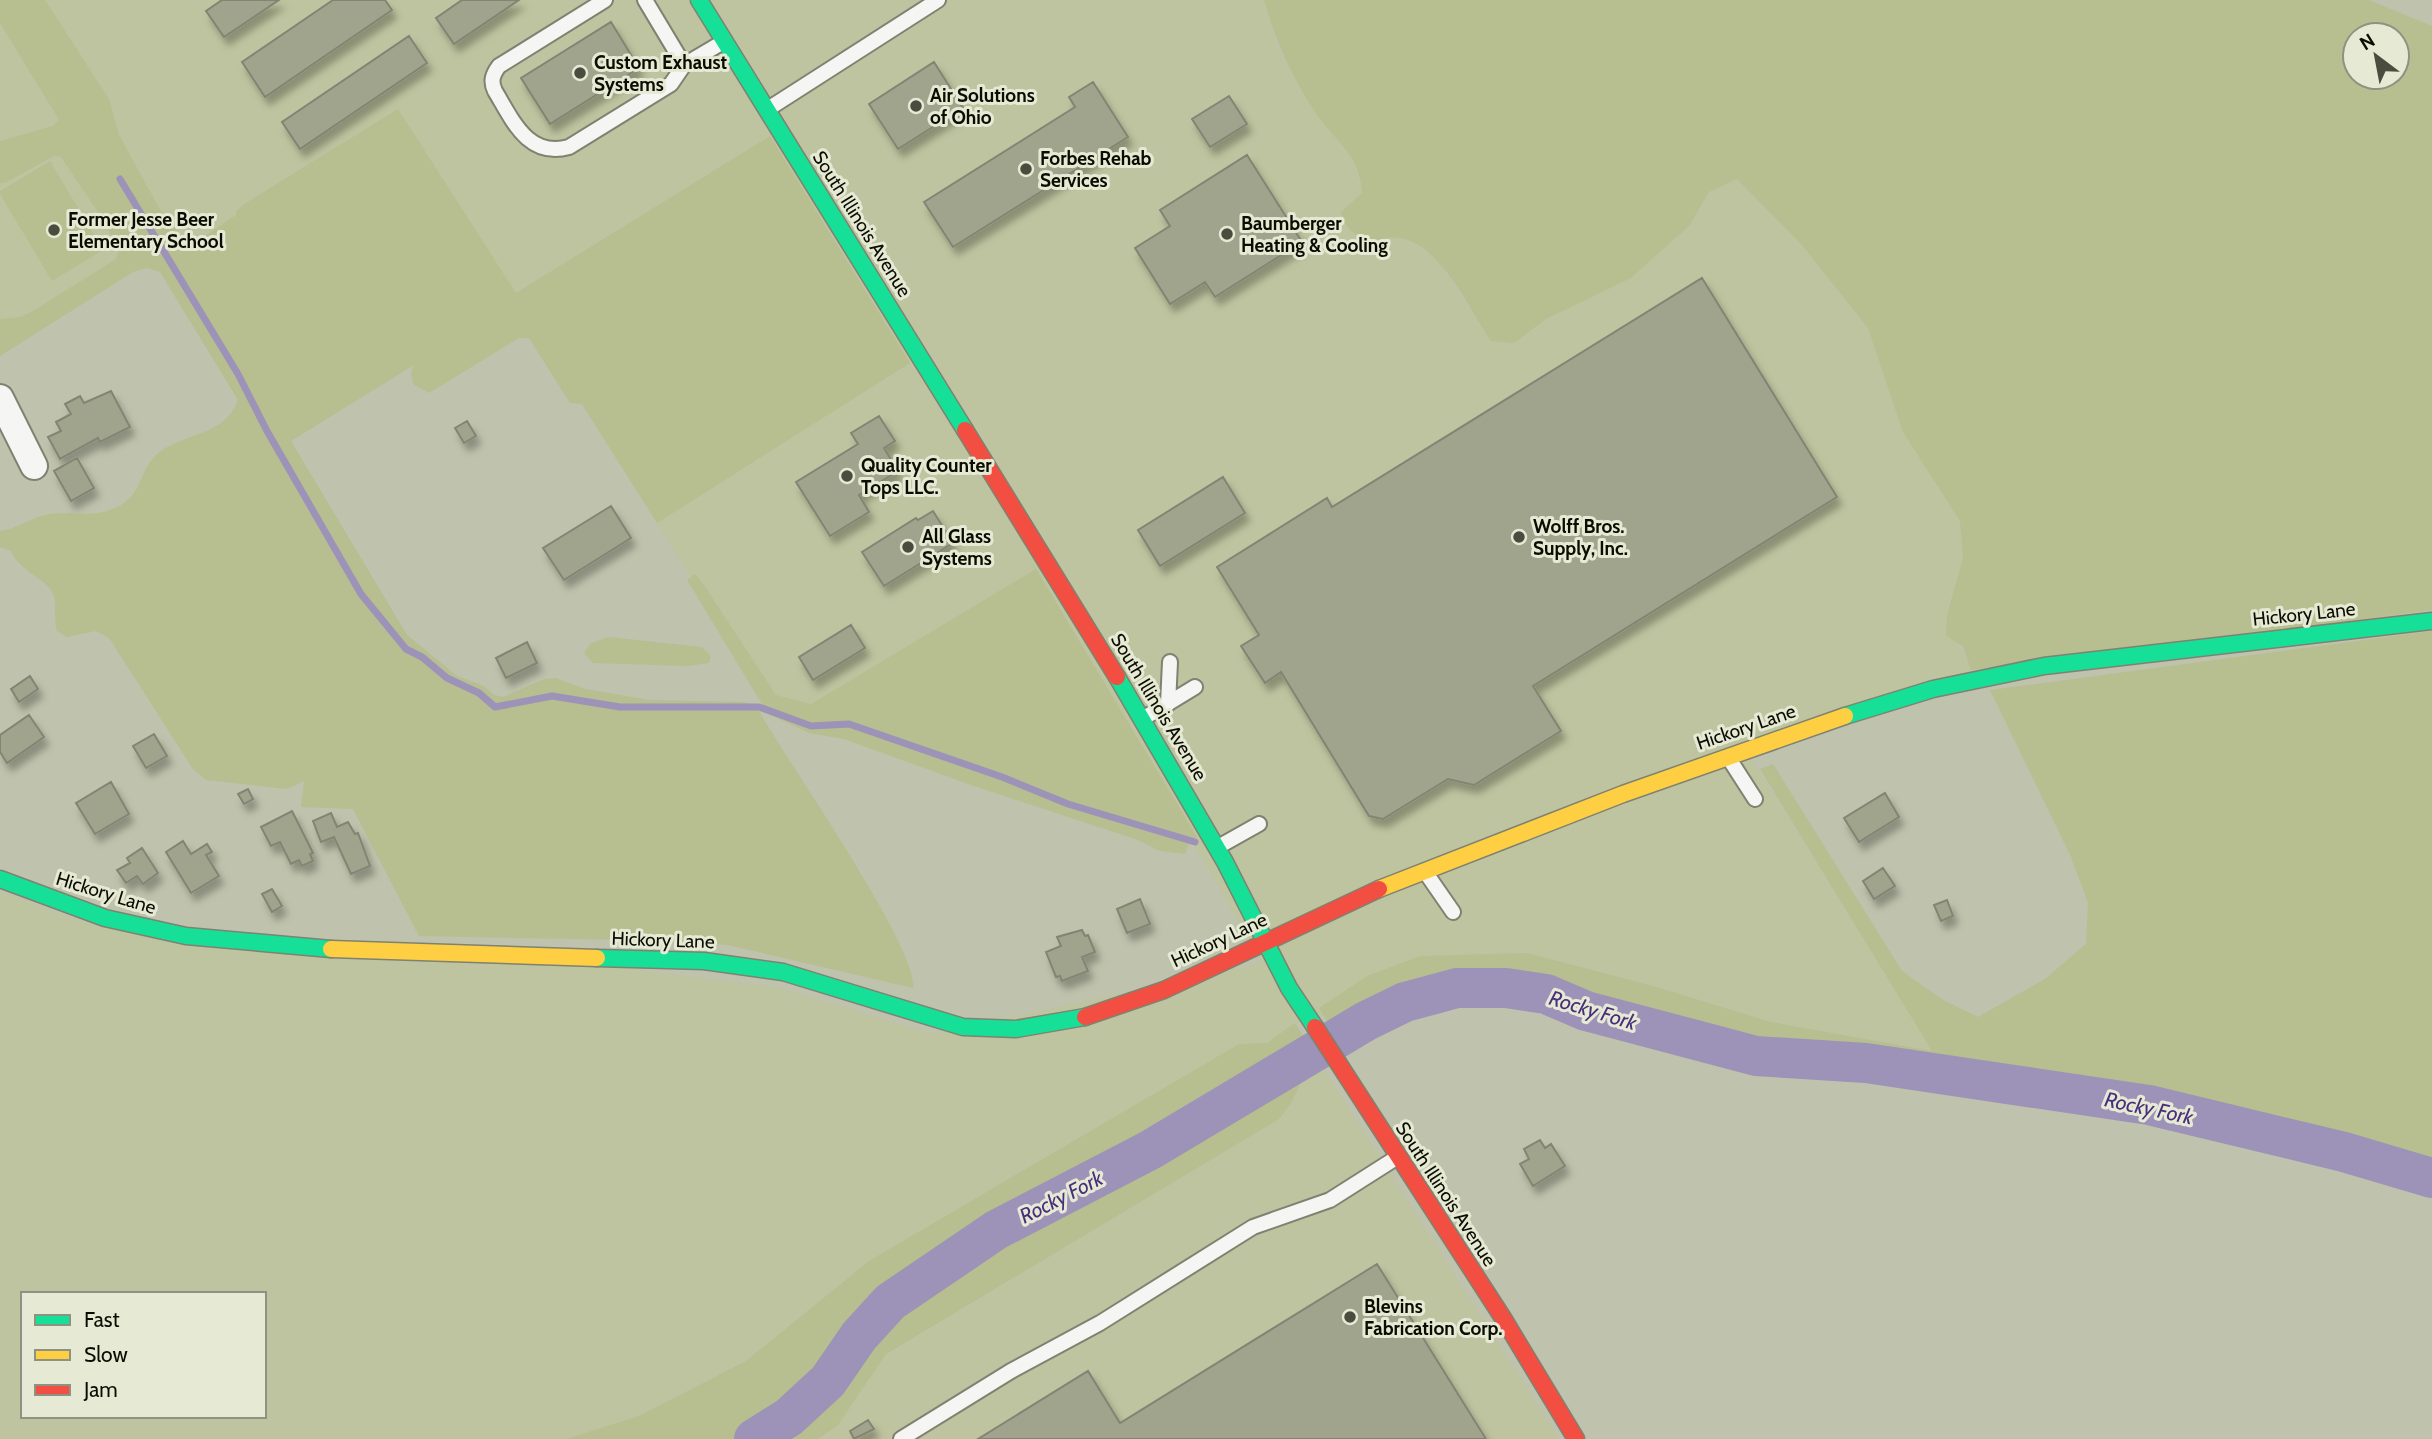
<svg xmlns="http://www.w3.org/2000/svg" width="2432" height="1439" font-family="Cabin,sans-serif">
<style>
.built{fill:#bec49f;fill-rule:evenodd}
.green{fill:#b7be90;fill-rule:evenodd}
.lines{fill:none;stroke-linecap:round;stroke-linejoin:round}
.stream{stroke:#9d92b7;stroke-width:7}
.river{stroke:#9d92b7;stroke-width:40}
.building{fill:#a0a48c;stroke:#828573;stroke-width:2;filter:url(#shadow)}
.lane-casing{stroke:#7f8270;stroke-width:18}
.street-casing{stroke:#7f8270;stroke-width:30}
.fast-casing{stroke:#7f8270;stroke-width:19}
.slow-casing{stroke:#7f8270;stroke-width:19}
.jam-casing{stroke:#7f8270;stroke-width:19}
.lane{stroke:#f5f6f3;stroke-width:14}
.street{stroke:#f5f6f3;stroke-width:26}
.fast{stroke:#16e098;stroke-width:16}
.slow{stroke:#ffcf43;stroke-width:16}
.jam{stroke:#f24e42;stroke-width:16}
.poi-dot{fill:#4a4c3d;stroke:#e6ead5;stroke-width:2.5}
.labels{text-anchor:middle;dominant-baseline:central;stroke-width:6;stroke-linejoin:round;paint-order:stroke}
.poi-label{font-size:19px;font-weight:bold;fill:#0b0d01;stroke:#e6ead5;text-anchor:start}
.street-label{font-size:19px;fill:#0b0d01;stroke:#e6ead5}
.water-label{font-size:21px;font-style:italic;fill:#492f7b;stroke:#e6ead5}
</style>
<defs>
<filter id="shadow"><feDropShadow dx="4.5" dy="8" stdDeviation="3.5" flood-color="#0004"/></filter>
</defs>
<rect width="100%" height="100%" fill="#bfc2ac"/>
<!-- built -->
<path class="built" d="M45 0H1264L1278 48 1317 114 1345 147 1361 172 1362 193 1341 212 1384 237 1397 235 1409 239 1437 259 1465 302 1514 343 1546 319 1585 300 1689 226 1709 192 1737 179 1802 245 1868 328 1941 490 1960 521 1963 558 1947 615 1971 670 1751 758 1933 1051 1771 1022 1653 986 1528 953 1295 1023 1267 1043 1239 1044 869 1261 746 1361 639 1416 566 1439H0V891L77 920 620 968 775 987 933 1034 1262 963 1036 569 811 704 776 695 770 688 702 582 695 574 690 576 657 523 910 363 770 136 515 293 398 109 246 203 236 211V215L190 246 162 213 119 135 109 99ZM23 1294H264V1416H23Z
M0 23 59 121 53 126 0 141Z
M54 156 61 157 73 173 104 221 119 251 116 259 21 317 0 319V183H5Z
M1322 1067 1559 1439H818L838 1425 886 1354 1279 1119 1291 1103 1303 1078Z"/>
<!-- green -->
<path class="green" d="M0 0H45L109 99 119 135 162 213 190 246 236 215V211L246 203 398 109 516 293 770 136 910 363 657 523 582 404 570 403 529 338H519L429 393 414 385 411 374 414 365 291 441 407 635 457 676 484 686 494 695 503 697 545 679 556 678 585 689 650 700 744 702 756 706C782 754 919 948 913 988L728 945 684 941 419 936 353 809 301 807 304 781 287 789 206 780 193 769 109 638 96 631 67 637 57 631C53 619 57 607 54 596 48 578 20 573 11 551L0 547V531C17 529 28 519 45 515 63 511 89 516 104 512 145 501 136 474 156 455 182 432 224 438 238 400L160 272 147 268 133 272 0 356V319L21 317 33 311 116 259 119 251 104 221 61 157 54 156 5 183H0V141L53 126 59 120 0 23Z
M1264 0H2369L2432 26V610L1971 670 1963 646 1946 636 1947 615 1963 558 1960 521 1903 432 1868 328 1802 245 1737 179 1709 192 1689 226 1631 278 1546 319 1514 343 1491 341C1465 303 1427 213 1371 244 1358 238 1343 227 1341 212L1362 193C1360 153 1335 142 1315 112 1290 73 1277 44 1264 0ZM2355 35H2397V77H2355Z
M50 161 103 250 52 281 0 194V191Z
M1036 569 1197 837 1190 842 1185 854 1160 851 1138 840 971 785 844 739 809 733 768 714 687 580 695 574 702 582 776 695 811 704Z
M2432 631V1178L2344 1152 2149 1105 1866 1063 1756 1056 1586 1011 1546 994 1506 988H1457L1405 1002 1338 1038 1319 1008 1367 976 1420 956 1527 953 1653 986 1771 1022 1932 1051 1760 769 1773 764 1902 971 1943 1000 1978 1017 2045 979 2086 944 2088 903 2071 857 1990 690Z
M608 637 702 647 711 656 709 663 688 666 593 663 584 653 590 644Z
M1295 1023 1322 1067 1303 1078 1291 1103 1279 1119 886 1354 838 1425 818 1439H566L639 1416 746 1361 869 1261 1239 1044 1267 1043Z"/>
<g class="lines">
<!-- stream -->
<path class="stream" d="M120 179 238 374 267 431 361 594 406 649 422 657 447 678 479 693 495 707 552 696 620 707H757
M759 707 811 726 849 724 1002 777 1068 804 1195 842"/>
<!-- river -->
<path class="river" d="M754 1439 789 1417 828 1381 859 1336 890 1302 996 1230 1150 1150 1366 1021 1405 1002 1457 988H1506L1546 994 1586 1011 1756 1056 1866 1063 2149 1105 2344 1152 2432 1178"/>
</g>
<!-- building -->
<path class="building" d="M222 0H279L224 37 206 11Z
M333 0H385L392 10 265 97 242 62Z
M462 0H519L454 44 436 18Z
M611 22 639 68 550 124 521 78Z
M409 36 427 63 300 149 282 122Z
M934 62 963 108 898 149 869 104Z
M1093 82 1128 137 953 247 924 202 1075 107 1069 97Z
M1229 96 1247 124 1210 147 1192 119Z
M1247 155 1302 242 1215 297 1205 282 1170 304 1135 248 1170 226 1160 210Z
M1702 278 1837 497 1533 686 1561 731 1474 785 1448 779 1383 819 1369 816 1281 672 1265 683 1241 646 1259 635 1217 567 1327 498 1332 507Z
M111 391 130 427 100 442 98 438 60 459 48 437 61 431 56 422 71 414 65 404 80 396 84 403Z
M879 416 895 441 884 448 898 471 859 495 869 512 830 536 796 482 858 444 851 433Z
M467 421 476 436 464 443 455 428Z
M77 458 94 488 71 501 54 471Z
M1223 477 1245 513 1160 566 1138 530Z
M611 506 631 538 564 580 543 548Z
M933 511 953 543 884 586 862 552 916 518 918 520Z
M851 625 865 648 813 680 799 657Z
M527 642 537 663 506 678 496 658Z
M30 676 38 689 19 702 11 689Z
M29 715 44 737 7 763 0 752V735Z
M154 734 167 756 146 768 133 746Z
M111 782 129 814 95 834 76 803Z
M248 789 253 799 244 804 238 794Z
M1885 793 1899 817 1859 842 1844 818Z
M292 811 313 853 310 854 313 861 302 866 299 860 291 864 280 842 271 846 261 827Z
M331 813 337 827 348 822 355 834 358 833 370 866 351 874 334 837 321 842 313 821Z
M183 841 191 854 207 844 212 852 206 855 219 876 191 893 166 852Z
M142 848 158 873 143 884 137 876 126 883 117 870 130 863 127 858Z
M1883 868 1895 886 1874 899 1863 881Z
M272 889 282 906 272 912 262 894Z
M1140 899 1150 924 1127 933 1117 909Z
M1947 900 1953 916 1941 921 1934 905Z
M1082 930 1085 936 1088 935 1095 952 1082 957 1088 971 1062 981 1060 976 1056 977 1046 952 1061 946 1057 937Z
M1540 1140 1545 1148 1551 1144 1565 1166 1533 1186 1520 1164 1529 1159 1524 1149Z
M1377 1264 1486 1439H978L1088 1371 1120 1423Z
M868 1420 874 1429 854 1439 850 1431Z"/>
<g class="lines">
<!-- lane casing -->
<g class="lane-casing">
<path id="lane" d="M605 0 499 66C493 74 490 81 495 91 513 121 528 158 569 147L671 84 684 65 723 42
M645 0 684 65
M768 109 938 0
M1168 704 1170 662
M1144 718 1195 687
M1728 757 1755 799
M1218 847 1259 824
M1426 873 1453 912
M901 1439 1011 1371 1100 1323 1253 1227 1330 1200 1396 1158"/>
</g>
<!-- street casing -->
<g class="street-casing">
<path id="street" d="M0 398 34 466"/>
</g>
<!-- fast casing -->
<g class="fast-casing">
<path id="fast" d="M699 0 965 430
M1117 677 1225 862 1289 988 1315 1027
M1845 716 1933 689 2044 666 2432 621
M0 879 105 918 186 936 331 949
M597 958 704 961 783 972 963 1027 1016 1029 1085 1017"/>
</g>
<!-- slow casing -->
<g class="slow-casing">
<path id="slow" d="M1379 889 1623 794 1845 716
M331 949 597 958"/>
</g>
<!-- jam casing -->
<g class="jam-casing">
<path id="jam" d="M965 430 1117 677
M1085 1017 1164 990 1379 889
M1315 1027 1503 1318 1576 1439"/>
</g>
<!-- lane -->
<use href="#lane" class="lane"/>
<!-- street -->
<use href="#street" class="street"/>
<!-- fast -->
<use href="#fast" class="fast"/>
<!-- slow -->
<use href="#slow" class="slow"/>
<!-- jam -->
<use href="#jam" class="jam"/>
</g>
<!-- markers -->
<g class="poi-dot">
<circle cx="580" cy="73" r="7"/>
<circle cx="916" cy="106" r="7"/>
<circle cx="1026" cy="169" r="7"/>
<circle cx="54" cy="230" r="7"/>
<circle cx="1227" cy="234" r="7"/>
<circle cx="847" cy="476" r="7"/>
<circle cx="1519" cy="537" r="7"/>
<circle cx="908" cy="547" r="7"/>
<circle cx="1350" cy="1317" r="7"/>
</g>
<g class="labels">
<!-- poi labels -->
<g class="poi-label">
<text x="594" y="62">Custom Exhaust<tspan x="594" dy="22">Systems</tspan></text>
<text x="930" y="95">Air Solutions<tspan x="930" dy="22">of Ohio</tspan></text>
<text x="1040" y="158">Forbes Rehab<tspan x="1040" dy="22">Services</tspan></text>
<text x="68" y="219">Former Jesse Beer<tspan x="68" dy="22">Elementary School</tspan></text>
<text x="1241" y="223">Baumberger<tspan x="1241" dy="22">Heating &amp; Cooling</tspan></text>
<text x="861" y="465">Quality Counter<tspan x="861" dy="22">Tops LLC.</tspan></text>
<text x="1533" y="526">Wolff Bros.<tspan x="1533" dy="22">Supply, Inc.</tspan></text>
<text x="922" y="536">All Glass<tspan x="922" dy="22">Systems</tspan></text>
<text x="1364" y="1306">Blevins<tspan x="1364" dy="22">Fabrication Corp.</tspan></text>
</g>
<!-- street labels -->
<g class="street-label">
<text transform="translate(862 224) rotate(58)">South Illinois Avenue</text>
<text transform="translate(2304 614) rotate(-6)">Hickory Lane</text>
<text transform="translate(1159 707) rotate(59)">South Illinois Avenue</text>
<text transform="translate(1746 727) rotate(-19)">Hickory Lane</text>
<text transform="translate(106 893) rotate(17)">Hickory Lane</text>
<text transform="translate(663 940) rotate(2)">Hickory Lane</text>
<text transform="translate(1219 940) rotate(-25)">Hickory Lane</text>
<text transform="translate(1446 1194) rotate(57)">South Illinois Avenue</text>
</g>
<!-- water labels -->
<g class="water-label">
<text transform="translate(1593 1010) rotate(17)">Rocky Fork</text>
<text transform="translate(2149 1108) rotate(12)">Rocky Fork</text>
<text transform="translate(1061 1197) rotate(-27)">Rocky Fork</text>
</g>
</g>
<!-- legend -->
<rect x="21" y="1292" width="245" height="126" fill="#e6ead5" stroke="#8e9280" stroke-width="2"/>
<rect x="35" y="1315" width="35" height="10" fill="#16e098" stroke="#8e9280" stroke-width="2"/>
<text x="84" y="1327" font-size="21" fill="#0b0d01">Fast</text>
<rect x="35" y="1350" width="35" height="10" fill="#ffcf43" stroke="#8e9280" stroke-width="2"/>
<text x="84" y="1362" font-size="21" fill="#0b0d01">Slow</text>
<rect x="35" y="1385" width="35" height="10" fill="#f24e42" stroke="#8e9280" stroke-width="2"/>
<text x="84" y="1397" font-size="21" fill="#0b0d01">Jam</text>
<!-- north arrow -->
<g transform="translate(2376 56) rotate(328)"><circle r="33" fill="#e6ead5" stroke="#8e9280" stroke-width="2"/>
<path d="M0-5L12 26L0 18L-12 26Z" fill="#4a4c3d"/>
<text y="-10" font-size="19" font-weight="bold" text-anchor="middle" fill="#0b0d01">N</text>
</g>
</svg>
